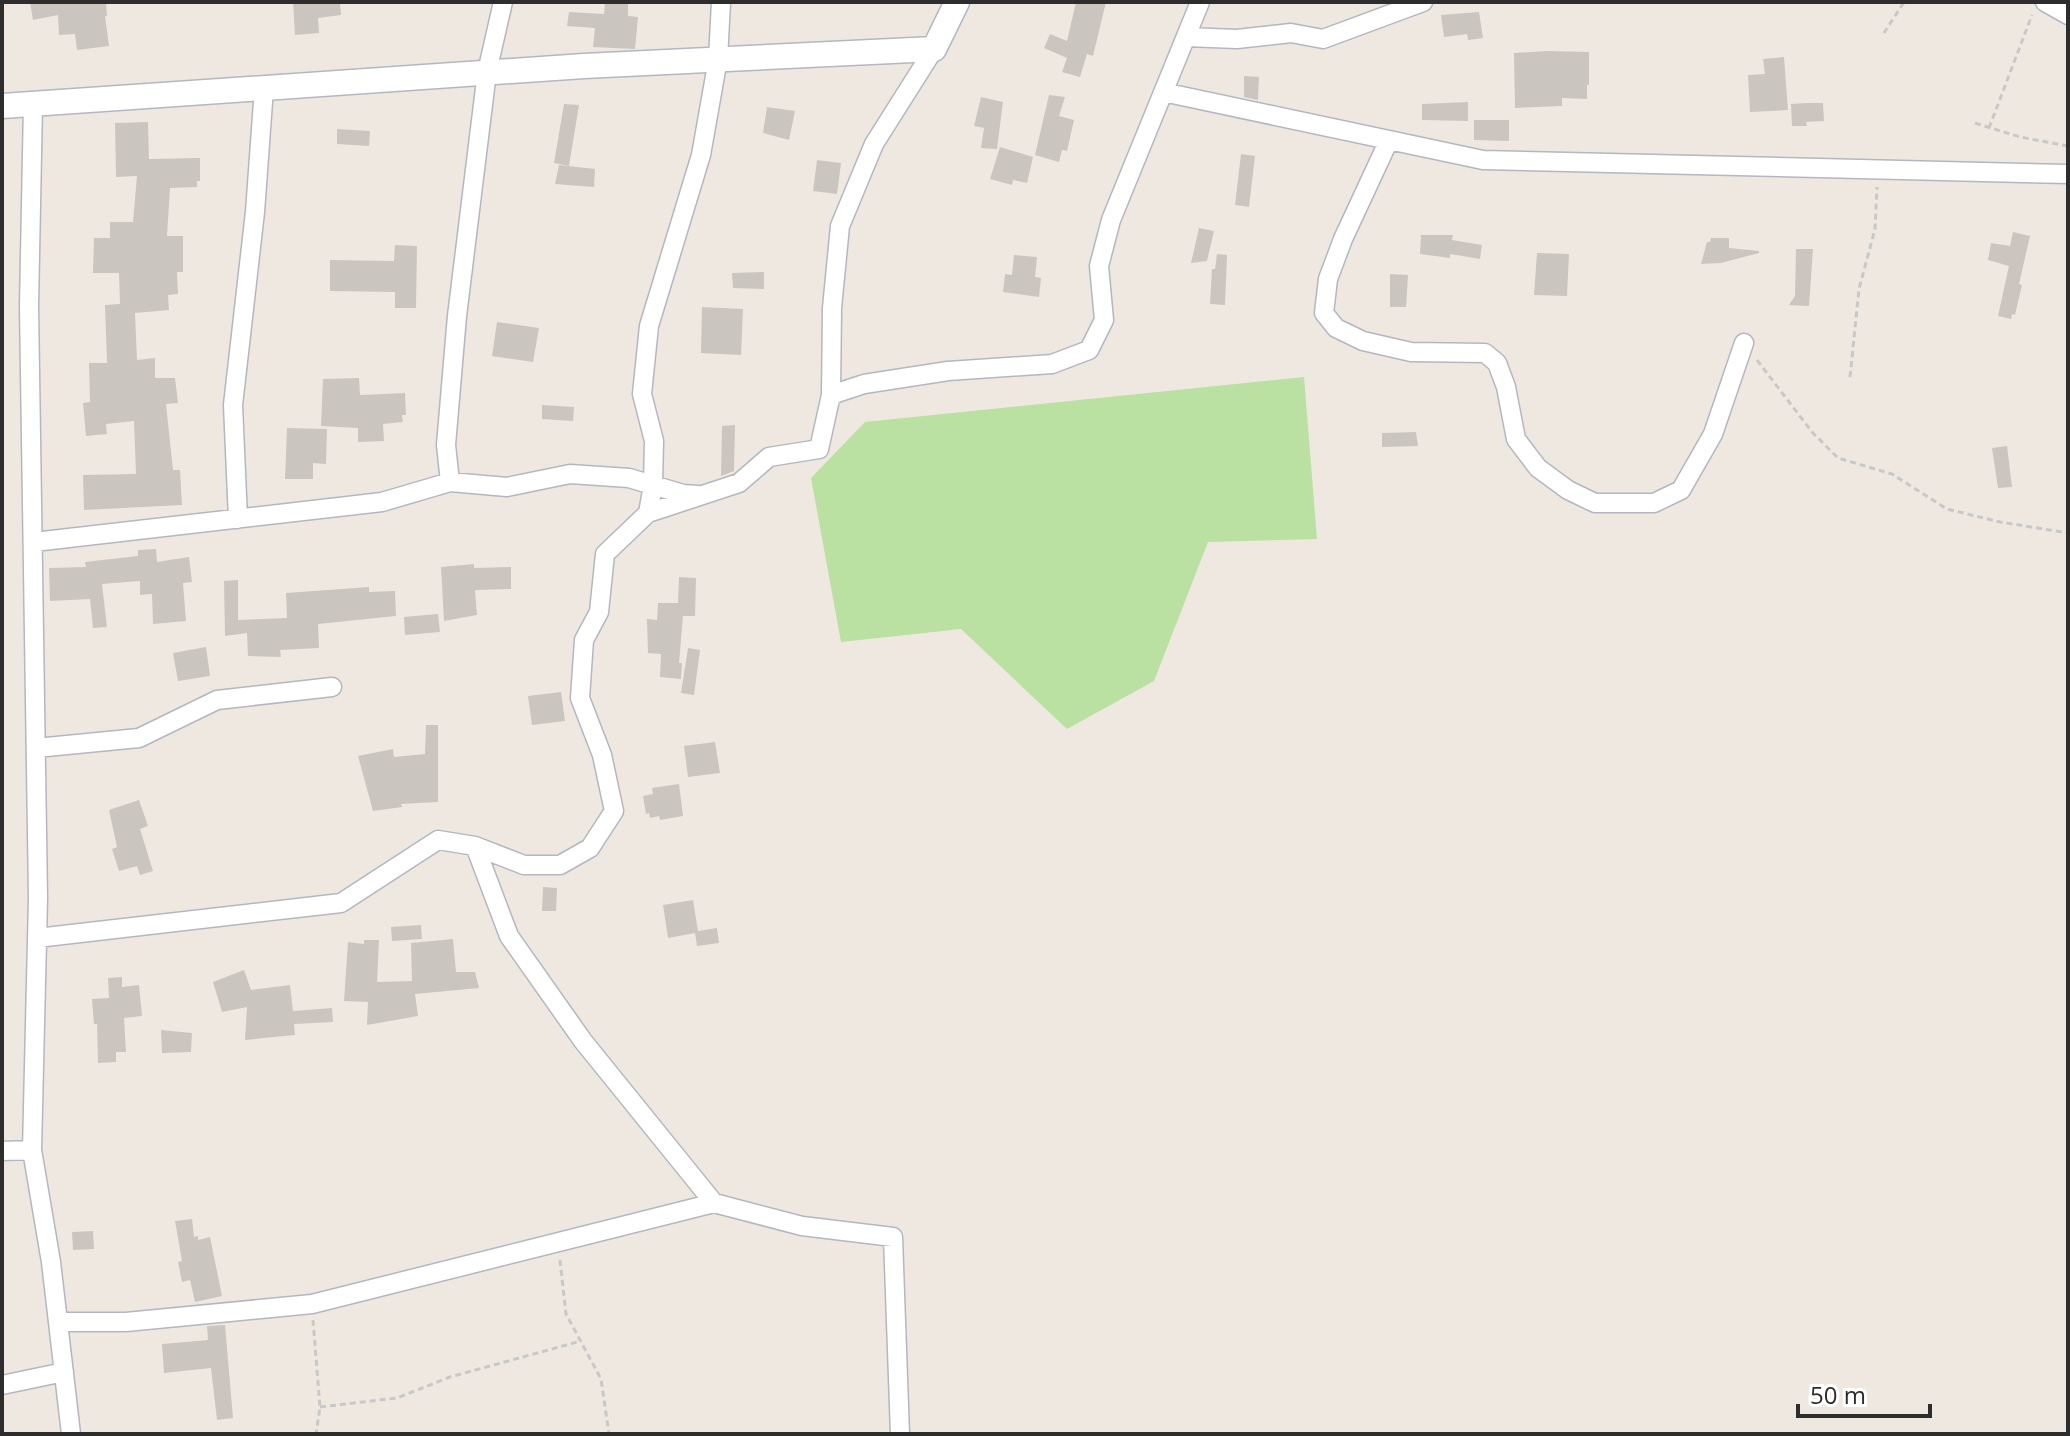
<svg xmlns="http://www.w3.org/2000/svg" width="2070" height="1436" font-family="'Open Sans',sans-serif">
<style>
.green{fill:#bae1a1}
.building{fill:#cac6bf}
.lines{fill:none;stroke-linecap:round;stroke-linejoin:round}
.street-casing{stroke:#b4b7c0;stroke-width:21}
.secondary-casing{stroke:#b4b7c0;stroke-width:27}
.path{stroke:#c8c8c8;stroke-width:3;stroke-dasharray:6 4;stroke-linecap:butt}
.street{stroke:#fff;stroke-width:18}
.secondary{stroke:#fff;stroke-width:24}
</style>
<rect width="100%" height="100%" fill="#eee8e1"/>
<!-- green -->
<path class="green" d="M1304 377 1317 539 1208 542 1154 681 1067 729 961 629 841 642 811 478 865 422Z"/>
<!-- building -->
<path class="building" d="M30 2H106L107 16H105L109 46 77 50 75 34 59 35 58 15 33 20Z
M293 2H340L341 15 318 18 319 33 295 35Z
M605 2H628V16L638 17 635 49 593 47 595 28 567 26 569 12 604 14Z
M1076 2H1106L1093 56 1087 54 1080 77 1062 72 1067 58 1044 48 1050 34 1067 41Z
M1479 12 1483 38 1468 40 1467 34 1444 37 1441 15Z
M1547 51 1589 52V85H1587V99L1562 98V106L1515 108 1514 53Z
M1784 57 1788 110 1750 112 1748 75 1765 74 1763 59Z
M1244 76 1259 77 1258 100 1244 97Z
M1049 95 1065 97 1059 116 1074 120 1067 151 1062 150 1059 162 1035 155Z
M981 97 1003 102 997 149 981 148 984 128 974 126Z
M1468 102V121L1422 120V104Z
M1806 103H1823L1824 121 1806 122 1807 126H1792L1791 104Z
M564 104 579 105 569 166 554 163Z
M767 107 795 111 789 140 763 133Z
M1474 120H1509V141L1474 140Z
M148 122 149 159 200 158V181H197V187L170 188 167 236H183V272H177L178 294 168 295 169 310 135 313 137 360 155 358V378H175L178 403 166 404 173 470H180L182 505 84 510 83 475 136 474 134 421 106 424 107 434 86 436 83 403 90 402 89 363H107L105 305 120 304 119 273H93L94 238H110V222H133L137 176 116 177 115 123Z
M337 129 370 131 369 146 337 144Z
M1000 147 1033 157 1027 183 1013 180 1012 185 990 179Z
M1241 154 1255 156 1249 207 1235 205Z
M817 160 841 163 837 194 813 191Z
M559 165 595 169 594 187 555 184Z
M1199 228 1214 231 1207 261 1191 263Z
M2013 232 2030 236 2019 284 2022 285 2015 315 2012 314 2011 319 1998 316 2009 266 1988 260 1991 243 2010 246Z
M1421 235H1453L1452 240 1482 245 1480 259 1450 254V258L1420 254Z
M1711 238H1729V248L1759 251V253L1721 263 1701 264 1707 242H1710Z
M395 245 417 246 416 308H395V292L330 291V260L394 261Z
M1796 249H1813L1809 306 1789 305 1795 296Z
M1537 253 1569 254 1567 296 1534 295Z
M1217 254 1227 255 1225 305 1210 304 1212 269H1215Z
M1014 255 1037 257 1035 277 1041 278 1039 297 1003 292 1005 274 1012 275Z
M764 272V289L733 288 732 273Z
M1390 274 1408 275 1406 307H1390Z
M702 307 743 309 741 355 701 353Z
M497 322 539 328 533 362 492 356Z
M359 378 360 395 405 393 406 415H402L403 422 383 424 384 441 358 442V428L321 426 323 379Z
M542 405 574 407 573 421 542 419Z
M735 425 734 471 721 476 722 426Z
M287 428 327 429 326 464 313 463V479H285Z
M1416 432 1418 446 1382 447V433Z
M2007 446 2012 487 1998 488 1992 448Z
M156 549 157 562 189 557 192 582 183 583 186 621 153 624 152 594 140 595V581L102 584 107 627 93 628 90 599 50 601 49 568 86 567 85 562 138 556V550Z
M474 564V568L511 567V589L475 590 477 615 444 621 441 567Z
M679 577 696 578 695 616H683L679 663H682L681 679 660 677 661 654 648 653 647 619 657 620 658 603H678Z
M238 580V620L287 618 286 593 369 587V592L395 591 396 616 318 624 319 648 280 650 281 657 248 656 247 633 225 636 224 581Z
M438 614 440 632 405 635 404 617Z
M206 647 210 676 178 681 173 653Z
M688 648 700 650 694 695 681 693Z
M561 692 565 721 532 725 528 696Z
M426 725H438V802L401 804 402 807 373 811 358 756 393 749 394 757 425 754Z
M715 742 720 773 688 777 684 746Z
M679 784 683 816 660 820 659 816 650 818 649 813 646 814 643 796 653 794 652 788Z
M139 800 148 826 140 829 153 871 140 875 137 866 119 871 112 849 117 847 109 810Z
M543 887 557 888 556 911H542Z
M693 900 698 931 717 928 719 943 697 946 695 933 668 938 663 905Z
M421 925 422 939 392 941 391 927Z
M453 939 456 972H475L479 988 415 994 418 1016 367 1025 368 1002 344 1001 348 942 364 944V940H379L377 982 412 981 411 943Z
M244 970 251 990 290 985 293 1011 332 1008 333 1022 294 1024 295 1035 245 1040 247 1007 222 1012 213 982Z
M122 977V987L139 985 142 1016 124 1018 126 1052H116V1062L98 1063 97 1024H94L92 999 109 998 108 978Z
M161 1030 192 1033 191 1052 162 1053Z
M192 1219 194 1237 198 1236V1240L210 1237 222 1296 195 1302 190 1280 182 1282 178 1262 182 1261 175 1221Z
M93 1231 94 1249 73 1250 72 1232Z
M225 1325 233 1418 217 1420 211 1368 164 1373 162 1344 208 1340 207 1326Z"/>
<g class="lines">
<!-- street casing -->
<g class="street-casing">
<path id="street" d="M2045 2 2068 15
M1186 37 1237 39 1291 33 1323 39 1423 2
M1163 92 1483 160 2068 174
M33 104 29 306 38 898 32 1150 51 1262 71 1434
M1389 140 1343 239 1328 279 1324 313 1336 328 1363 341 1411 352 1485 353 1497 363 1506 387 1516 439 1538 468 1568 490 1595 503H1654L1681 490 1713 434 1744 343
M831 395 832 308 840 226 874 144 934 49
M450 482 446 445 457 316 487 72 503 2
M648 513 653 485 654 441 642 394 649 326 701 155 718 59 721 2
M238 519 233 405 255 212 264 88
M34 542 382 502 450 482 507 487 570 474 629 478 683 494 698 495
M36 748 139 738 217 700 332 687
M475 846 509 936 583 1041 714 1203 802 1226 893 1237 900 1434
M37 938 341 903 438 840 475 846 524 865H560L590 848 614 811 602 755 580 698 584 640 599 612 605 554 648 513 739 483 769 457 819 449 831 395 864 384 948 371 1052 364 1089 350 1104 320 1099 266 1111 220 1200 2
M2 1151 32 1150
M58 1322H126L312 1304 714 1203
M2 1385 64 1372"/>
</g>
<!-- secondary casing -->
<g class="secondary-casing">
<path id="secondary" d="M2 106 584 66 934 49 957 2"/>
</g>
<!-- path -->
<path class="path" d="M1884 33 1904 2
M1975 123 2020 137 2068 146
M1989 128 2032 15
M1757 360 1812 432 1838 458 1892 474 1947 509 2000 522 2068 533
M1850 377 1859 289 1875 229 1877 187
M560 1260 566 1314 601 1379 609 1434
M313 1320 320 1407 316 1434
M320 1407 397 1398 450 1377 581 1341"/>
<!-- street -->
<use href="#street" class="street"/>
<!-- secondary -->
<use href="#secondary" class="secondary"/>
</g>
<!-- border -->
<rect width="2070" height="1436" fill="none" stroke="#2d2d2d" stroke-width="8"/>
<!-- scale -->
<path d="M1798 1404v12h132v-12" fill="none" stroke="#2d2d2d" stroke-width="4"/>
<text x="1810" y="1404" font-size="24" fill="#2d2d2d" stroke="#ffffff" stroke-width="6" paint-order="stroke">50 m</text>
</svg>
